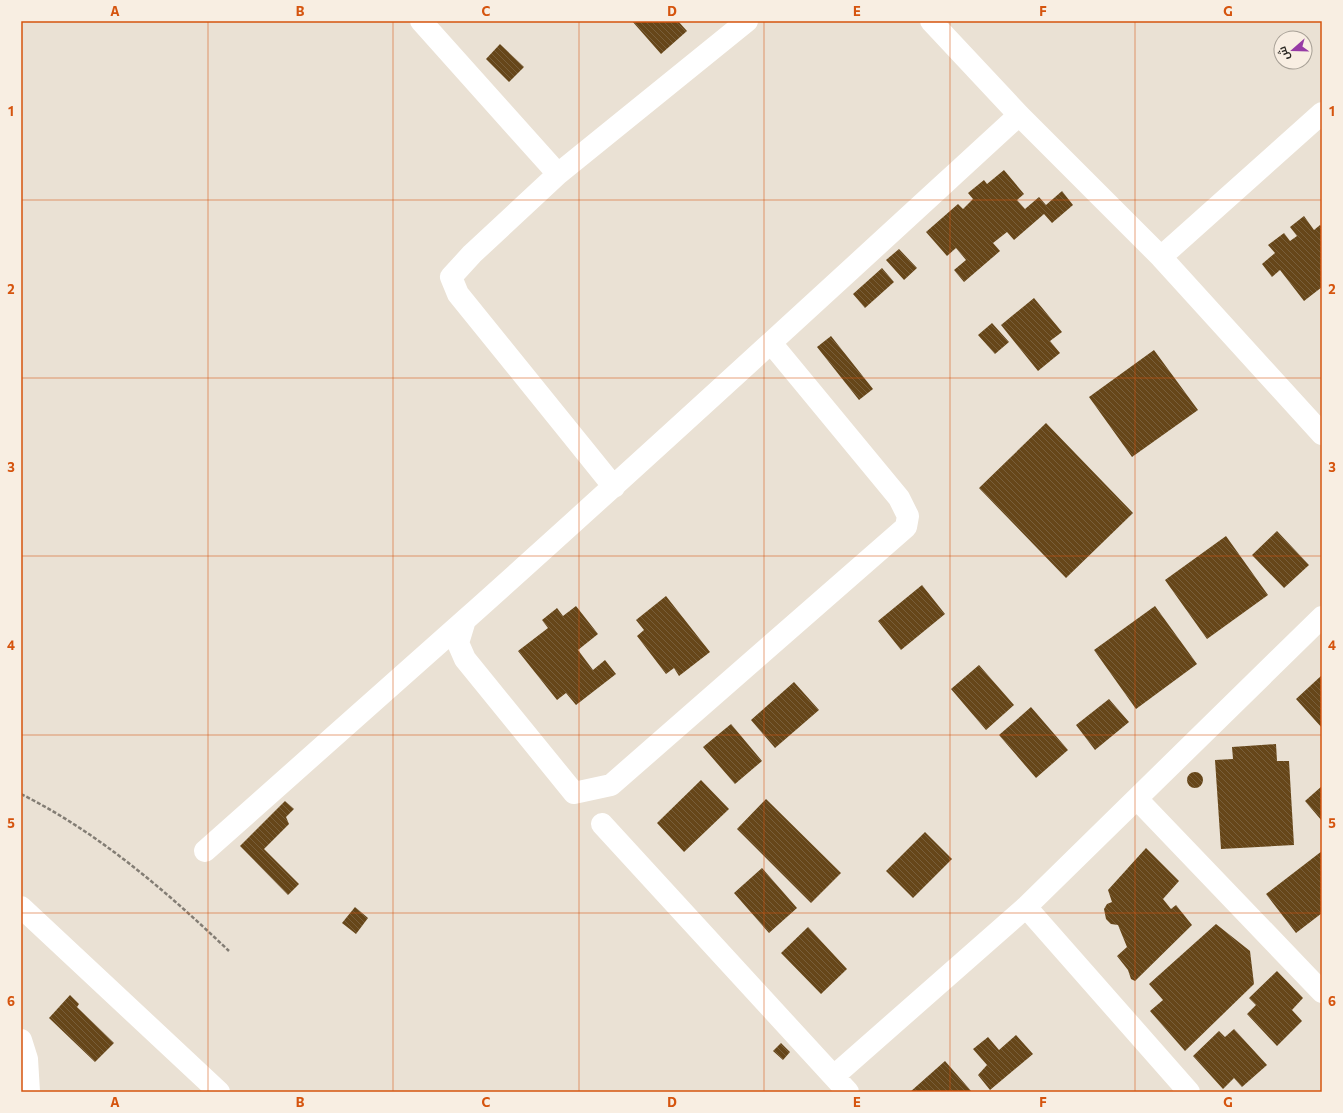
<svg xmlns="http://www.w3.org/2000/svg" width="1343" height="1113" font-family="Commissioner,Cairo,sans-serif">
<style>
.building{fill:url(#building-back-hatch)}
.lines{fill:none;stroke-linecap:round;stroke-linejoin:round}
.path{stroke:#837d74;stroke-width:2.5;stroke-dasharray:4 2;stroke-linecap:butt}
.minor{stroke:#fff;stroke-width:22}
.grid{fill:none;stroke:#d5540e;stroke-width:1;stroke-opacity:0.55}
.neatline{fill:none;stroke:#d5540e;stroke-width:1.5}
.grid-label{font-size:13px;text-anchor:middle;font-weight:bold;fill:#d5540e}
</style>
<defs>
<pattern id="building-back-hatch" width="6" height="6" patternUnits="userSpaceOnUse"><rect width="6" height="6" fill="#664619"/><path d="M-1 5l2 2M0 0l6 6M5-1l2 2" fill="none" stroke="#785e3a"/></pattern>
</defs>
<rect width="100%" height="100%" fill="#eae1d4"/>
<!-- building -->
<path class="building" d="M632 21H678L687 31 661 54Z
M500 44 524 67 509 82 486 59Z
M1004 170 1024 194 1017 200 1025 209 1039 197 1046 205 1062 191 1073 205 1052 223 1044 214 1014 240 1007 232 993 243 1000 251 964 282 954 270 966 260 956 248 947 256 926 232 958 204 963 209 973 199 968 193 984 180 987 184Z
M1304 216 1314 230 1320 225 1322 227V287L1304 301 1280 270 1272 277 1262 264 1275 253 1268 245 1284 233 1290 241 1297 236 1290 227Z
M899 249 917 268 904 280 886 260Z
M882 268 894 282 865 308 853 294Z
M1034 298 1062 332 1050 341 1060 353 1038 371 1001 325Z
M992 323 1009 342 995 354 978 335Z
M831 336 873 389 859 400 817 347Z
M1154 350 1198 410 1132 457 1089 397Z
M1046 423 1133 513 1066 578 979 488Z
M1277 531 1309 565 1284 588 1252 555Z
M1226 536 1268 595 1207 639 1165 580Z
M922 585 945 614 901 650 878 621Z
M666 596 710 652 679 676 674 668 666 674 637 636 644 630 636 620Z
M576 606 598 634 578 650 593 670 605 660 616 674 576 705 566 693 557 700 518 651 548 628 542 620 557 608 563 616Z
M1155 606 1197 664 1136 709 1094 650Z
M979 665 1014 705 986 730 951 689Z
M1322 675V728L1296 699Z
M794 682 819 710 775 748 751 720Z
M1109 699 1129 722 1095 750 1076 725Z
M1031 707 1068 750 1036 778 999 735Z
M731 724 762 761 735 784 703 747Z
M1276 744 1277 761H1289L1294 845 1221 849 1215 760 1233 759 1232 747Z
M1187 780a8 8 0 1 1 16 0a8 8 0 1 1-16 0Z
M701 780 729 809 684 852 657 823Z
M1322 786V821L1305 801Z
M766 799 841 873 811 903 737 829Z
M285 801 294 809 286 817 289 824 264 849 299 884 288 895 240 846Z
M925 832 952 859 913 898 886 871Z
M1146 848 1179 881 1163 899 1171 909 1176 905 1192 925 1135 981 1131 979 1128 970 1117 956 1127 947 1118 925 1111 924 1106 919 1104 909 1107 904 1112 902 1108 890Z
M1322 851V913L1296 933 1266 894Z
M762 868 797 908 769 933 734 893Z
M355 907 368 918 356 934 342 923Z
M1216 924 1250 951 1254 984 1185 1051 1150 1011 1163 1000 1149 984Z
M808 927 847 969 821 994 781 953Z
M1277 971 1303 998 1292 1010 1302 1021 1277 1046 1247 1014 1256 1005 1249 998Z
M70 995 79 1004 77 1007 114 1043 95 1062 49 1018Z
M1234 1029 1267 1065 1242 1087 1234 1078 1223 1089 1193 1056 1219 1031 1225 1037Z
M1016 1035 1033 1054 990 1090 978 1075 987 1065 973 1049 988 1037 999 1050Z
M781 1043 790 1052 783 1060 773 1051Z
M945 1061 972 1092H910Z"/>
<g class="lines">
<!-- path -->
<path class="path" d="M21 794C99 833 166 891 229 951"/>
<!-- minor -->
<path class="minor" d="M421 21 558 174 472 254 451 277 458 294 614 487
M931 21 1019 115 1161 257 1322 434
M558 174 747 21
M1161 257 1322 113
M771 343 899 498 908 516 906 527 611 785 574 793 465 659 458 643 465 620C652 453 835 284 1019 115
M1137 799 1322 992
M602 824 848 1092
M205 851 465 620
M21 907 219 1092
M1026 907 1189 1092
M21 1040 27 1059 29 1092
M834 1076 1026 907 1322 617"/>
</g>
<!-- grid -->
<path class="grid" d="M208 21V1092M393 21V1092M579 21V1092M764 21V1092M950 21V1092M1135 21V1092M21 200H1322M21 378H1322M21 556H1322M21 735H1322M21 913H1322"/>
<!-- border -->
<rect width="1343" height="1113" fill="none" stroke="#f8eee2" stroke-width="44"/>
<!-- north arrow -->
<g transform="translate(1293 50) rotate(250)"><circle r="19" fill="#f8eee2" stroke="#a7a096"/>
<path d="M0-3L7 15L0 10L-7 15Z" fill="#973ba5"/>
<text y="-6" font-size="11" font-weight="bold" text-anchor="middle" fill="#2d2a25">ش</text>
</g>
<rect x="22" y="22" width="1299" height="1069" class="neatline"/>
<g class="grid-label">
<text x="115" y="16">A</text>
<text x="300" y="16">B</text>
<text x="486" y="16">C</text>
<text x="672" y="16">D</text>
<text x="857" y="16">E</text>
<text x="1043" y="16">F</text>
<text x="1228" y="16">G</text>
<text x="11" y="116">1</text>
<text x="1332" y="116">1</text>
<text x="11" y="294">2</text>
<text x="1332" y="294">2</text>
<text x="11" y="472">3</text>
<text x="1332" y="472">3</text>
<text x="11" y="650">4</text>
<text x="1332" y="650">4</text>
<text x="11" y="828">5</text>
<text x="1332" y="828">5</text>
<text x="11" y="1006">6</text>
<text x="1332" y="1006">6</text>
<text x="115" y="1107">A</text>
<text x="300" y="1107">B</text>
<text x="486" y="1107">C</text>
<text x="672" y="1107">D</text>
<text x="857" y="1107">E</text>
<text x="1043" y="1107">F</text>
<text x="1228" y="1107">G</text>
</g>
</svg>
